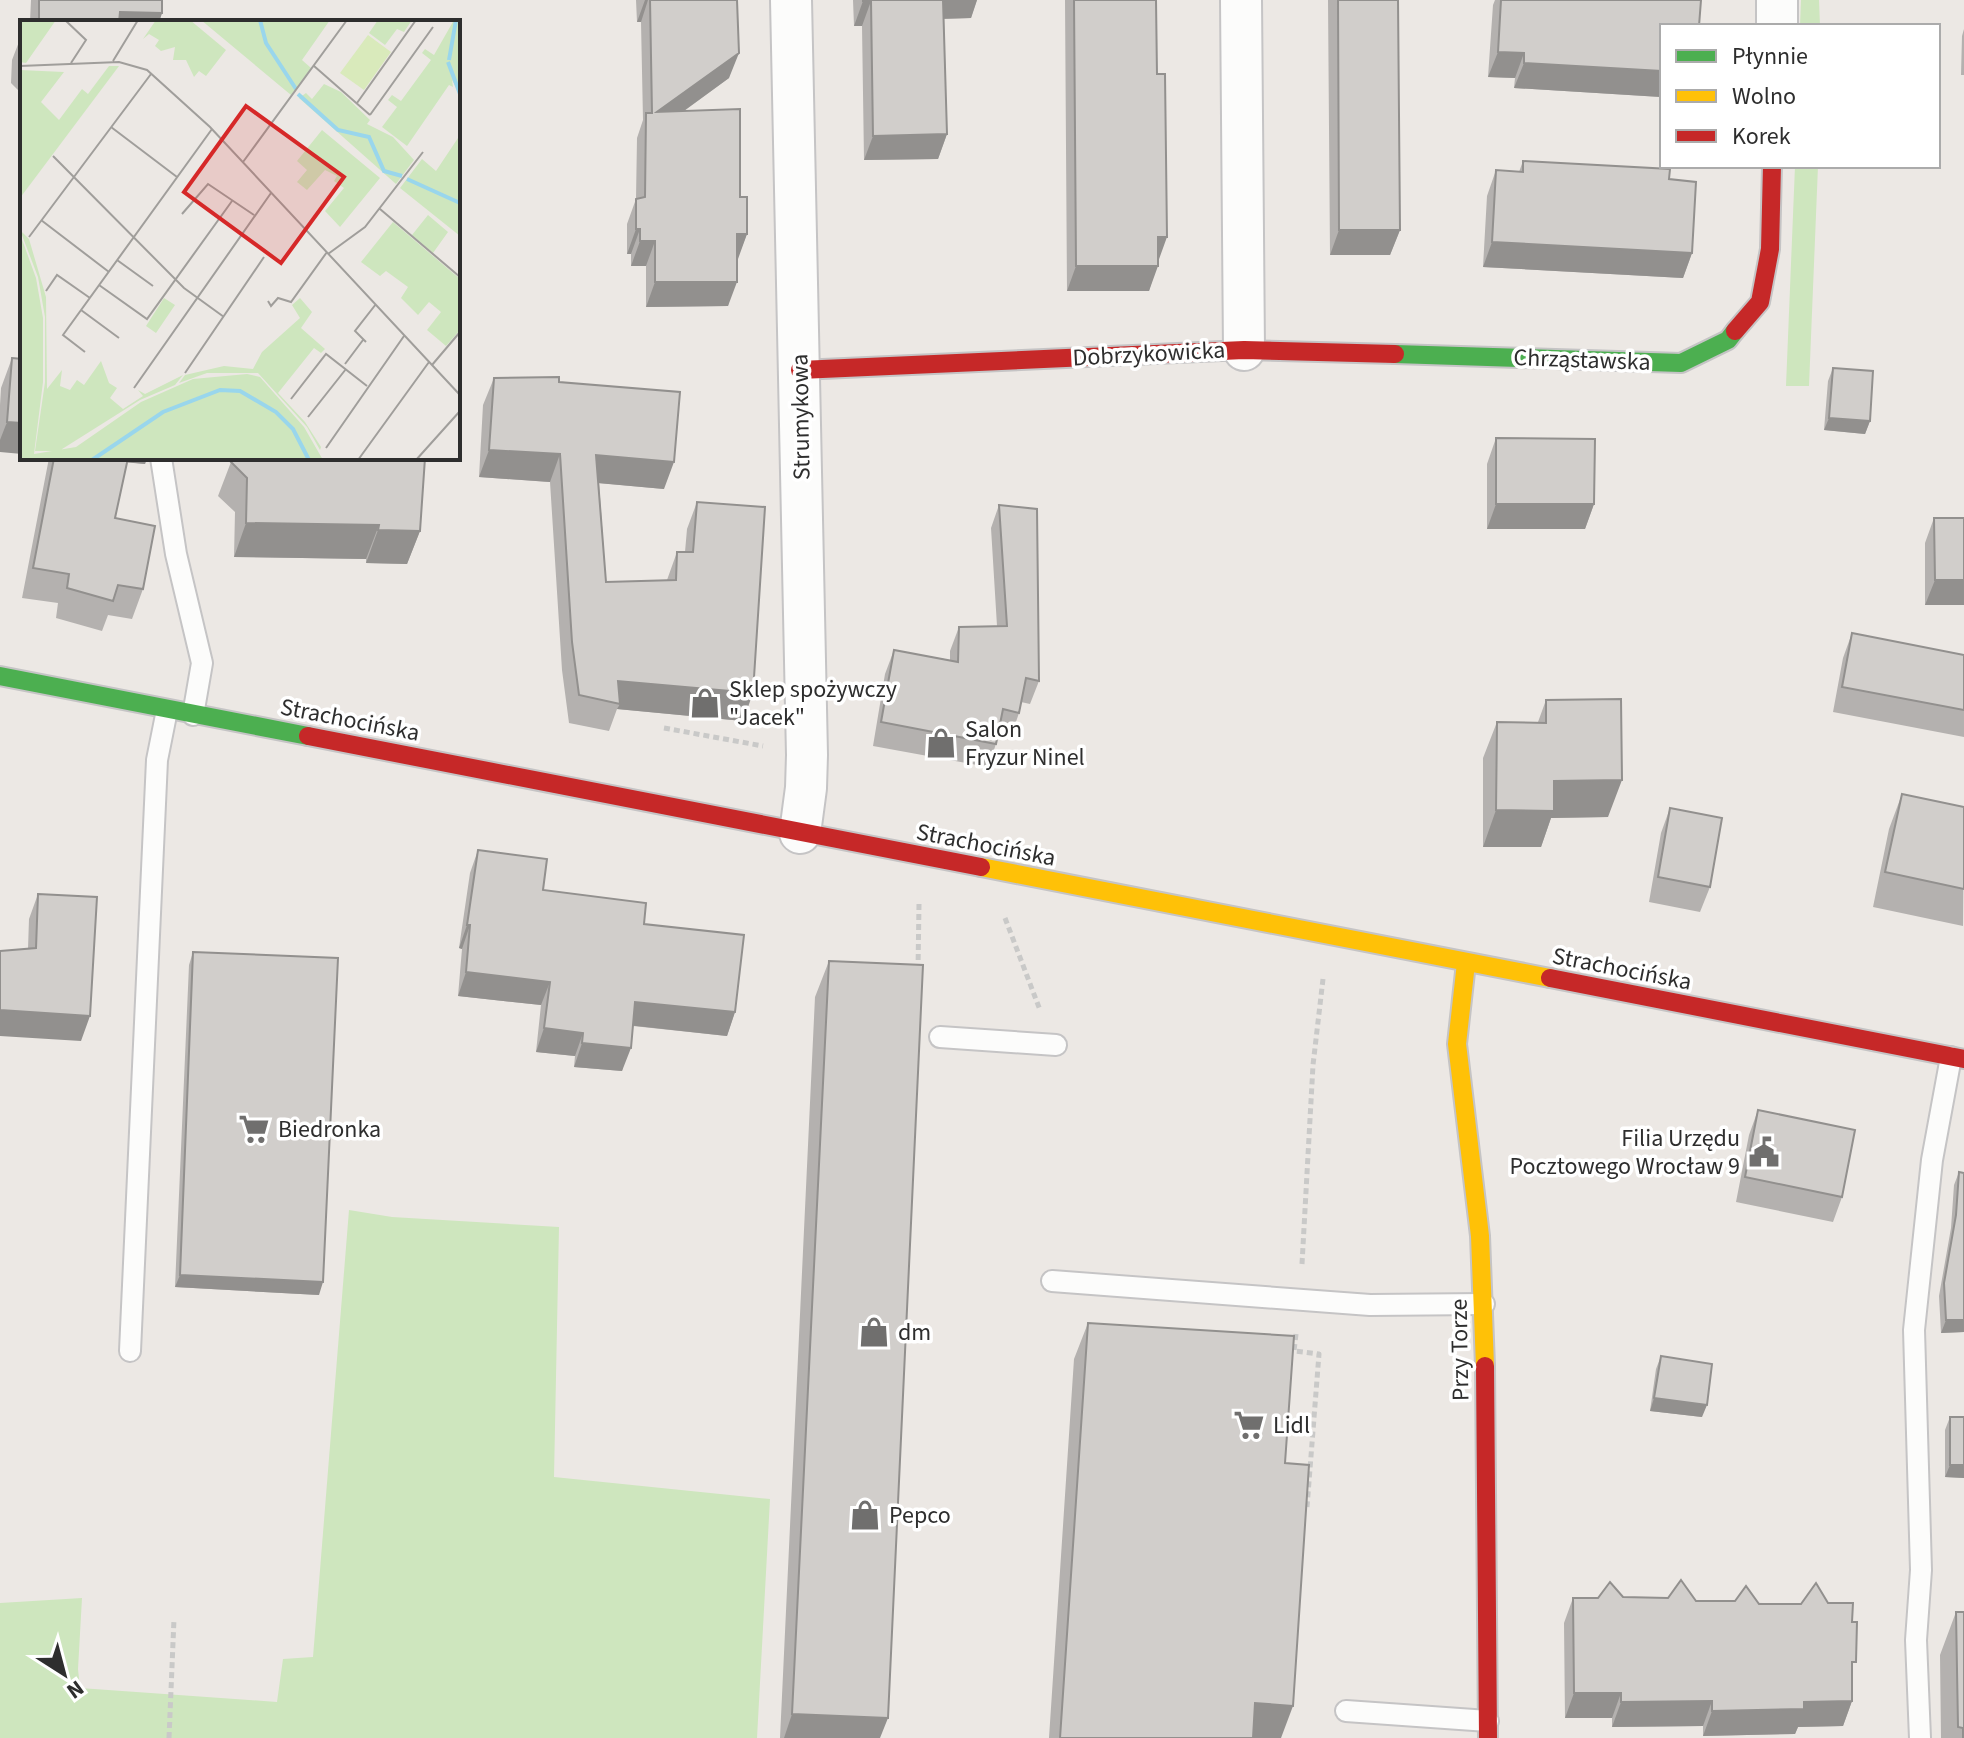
<svg xmlns="http://www.w3.org/2000/svg" width="1964" height="1738" font-family="'Source Sans 3',sans-serif">
<style>
.green{fill:#cee6be}
.lines{fill:none;stroke-linecap:round;stroke-linejoin:round}
.lane-casing{stroke:#c5c4c5;stroke-width:24}
.street-casing{stroke:#c5c4c5;stroke-width:44}
.fast-casing{stroke:#c5c4c5;stroke-width:22}
.slow-casing{stroke:#c5c4c5;stroke-width:22}
.jam-casing{stroke:#c5c4c5;stroke-width:22}
.path{stroke:#c9c9c8;stroke-width:5;stroke-dasharray:6 4;stroke-linecap:butt}
.lane{stroke:#fcfcfb;stroke-width:20}
.street{stroke:#fcfcfb;stroke-width:40}
.fast{stroke:#4caf50;stroke-width:18}
.slow{stroke:#ffc107;stroke-width:18}
.jam{stroke:#c62828;stroke-width:18}
.wall{fill:#b4b1af}
.shaded-wall{fill:#92908e}
.building{fill:#d1cecb;stroke:#92908e;stroke-width:2}
.labels{text-anchor:middle;dominant-baseline:central;stroke-width:7;stroke-linejoin:round;paint-order:stroke}
.street-label{font-size:24px;fill:#2e2e2e;stroke:#fff}
.poi-label{font-size:24px;fill:#2e2e2e;stroke:#fff;text-anchor:start}
.inset-river{fill:none;stroke:#99d6ec;stroke-width:4}
.inset-road{fill:none;stroke:#a09e9b;stroke-width:2}
.view{fill:#d62828;fill-opacity:0.15;stroke:#d62828;stroke-width:4}
.inset-edge{fill:none;stroke:#2e2e2e;stroke-width:4}
</style>
<rect width="100%" height="100%" fill="#ece8e4"/>
<!-- green -->
<path class="green" d="M1801 0H1819L1820 26H1800Z
M1795 166H1818L1809 386H1786Z
M349 1210 392 1217 559 1227 554 1477 770 1499 757 1738H0V1603L82 1598 78 1669 80 1688 277 1702 283 1659 313 1657Z"/>
<g class="lines">
<!-- lane casing -->
<g class="lane-casing">
<path id="lane" d="M161 458 176 554 202 663 193 715
M940 1037 1056 1045
M1052 1281 1370 1305 1484 1304
M130 1351 157 760 167 710
M1346 1711 1488 1721
M1920 1738 1916 1640 1921 1570 1914 1330 1932 1160 1951 1057"/>
</g>
<!-- street casing -->
<g class="street-casing">
<path id="street" d="M791 0 807 755 806 788 800 833
M1241 0 1244 350
M1777 26V0"/>
</g>
<!-- fast casing -->
<g class="fast-casing">
<path id="fast" d="M1395 354 1681 363 1728 340 1735 331
M0 676 308 736"/>
</g>
<!-- slow casing -->
<g class="slow-casing">
<path id="slow" d="M981 867 1550 978
M1466 963 1457 1044 1480 1236 1485 1366"/>
</g>
<!-- jam casing -->
<g class="jam-casing">
<path id="jam" d="M1735 331 1760 302 1770 249 1772 166
M800 370 1244 350 1395 354
M308 736 981 867
M1550 978 1964 1059
M1485 1366 1488 1738"/>
</g>
<!-- path -->
<path class="path" d="M664 728 763 746
M1005 918 1040 1010
M918 970 919 904
M1302 1264 1313 1065 1323 979
M1296 1334 1294 1351 1319 1354 1307 1507
M169 1738 174 1619"/>
<!-- lane -->
<use href="#lane" class="lane"/>
<!-- street -->
<use href="#street" class="street"/>
<!-- fast -->
<use href="#fast" class="fast"/>
<!-- slow -->
<use href="#slow" class="slow"/>
<!-- jam -->
<use href="#jam" class="jam"/>
</g>
<!-- wall -->
<path class="wall" d="M31 0H162V13L159 22H30Z
M636 0H737L729 78 684 111 740 197 747 234 737 259 728 306 646 307V266H631V254H627V224L636 199 637 138 643 120 641 22H637Z
M853 0H977L971 18 944 19 947 134 938 159 864 160 862 26H854Z
M1065 0H1156L1158 260 1149 291H1067Z
M1328 0H1398L1400 230 1390 255H1330Z
M1495 0H1701L1662 26 1661 97 1514 88 1515 78 1488 77 1493 5Z
M1964 29V75H1961L1962 36Z
M22 34V94L11 83 12 60Z
M1523 161 1669 179 1692 253 1683 278 1483 267 1487 196 1496 170 1519 172Z
M12 358 22 359 0 452V405L1 388Z
M1833 368 1870 421 1865 434 1824 430 1828 381Z
M494 378 559 382 664 489 599 483 606 582 667 580 677 552H685L687 529 697 502 743 721 617 709 609 731 569 723 562 670 550 482 479 477 483 405Z
M1496 438 1594 504 1585 529H1487V464Z
M49 458H147L145 464 127 462 115 518 143 589 132 619 108 615 102 631 56 618 58 603 22 598Z
M231 462 420 531 407 564 366 563V559L234 557 235 512 218 496Z
M999 505 1039 681 1030 704 1021 702 1019 713 1011 736 998 733 996 744 988 767 873 746 885 674 894 650 950 660V651L959 627 997 626 991 528Z
M1934 518H1964V605H1925V543Z
M1852 633 1964 655V737L1833 712 1843 658Z
M1546 700 1608 817 1551 818 1541 847H1483V758L1497 722H1538Z
M1902 794 1964 807 1963 926 1873 907 1889 829Z
M1670 808 1710 887 1700 912 1649 902 1661 833Z
M478 850 543 890 644 924 735 1012 727 1036 633 1026 622 1071 574 1067 575 1056 536 1052 541 1005 458 996 462 949 459 948 470 873Z
M38 894 81 1041 28 949 29 919Z
M193 952 319 1295 175 1287 189 965Z
M829 961 880 1738H780L815 997Z
M1758 1110 1842 1197 1833 1222 1736 1202 1749 1135Z
M1959 1172 1964 1173V1332L1941 1333 1939 1296 1951 1228 1954 1185Z
M1088 1323 1285 1463 1281 1738H1049L1074 1359Z
M1661 1356 1702 1417 1650 1411 1656 1369Z
M1950 1417H1964V1478L1945 1477V1430Z
M1623 1597 1696 1601 1801 1604 1852 1622V1701L1843 1726 1798 1727 1795 1734 1703 1736V1726L1612 1727V1718H1565L1564 1623 1573 1598Z
M1956 1612 1964 1738H1941L1940 1655Z"/>
<!-- shaded-wall -->
<path class="shaded-wall" d="M645 0H648L641 22H637Z
M941 0H977L971 18 934 19Z
M863 1H871L862 26H854Z
M120 12 162 13 159 22H116Z
M1498 52 1524 53 1515 78 1488 77Z
M739 53 729 78 648 137 657 112Z
M1524 63 1662 71V94L1661 97 1514 88Z
M947 134 938 159 864 160 873 136Z
M636 229H640L631 254H627Z
M1339 230H1400L1390 255H1330Z
M737 234H747L738 259 728 258Z
M1158 237H1167L1158 262Z
M640 241H655L646 266H631Z
M1492 242 1692 253 1683 278 1483 267Z
M1076 266H1158L1149 291H1067Z
M655 282H737L728 306 646 307Z
M1829 418 1870 421 1865 434 1824 430Z
M7 422 22 423V454L0 452V440Z
M489 450 560 454 550 482 479 477Z
M596 455 674 462 664 489 586 482Z
M124 458H147L145 464 122 462Z
M1496 504H1594L1585 529H1487Z
M246 523 379 525 366 559 234 557Z
M378 530 420 531 407 564 366 563Z
M1935 580H1964V605H1925Z
M618 681 753 693 743 721 617 709 620 704Z
M1622 780 1608 817 1551 818 1541 847H1483L1496 810 1554 781Z
M467 925H470L462 949 459 948Z
M466 972 550 982 541 1005 458 996Z
M635 1002 735 1012 727 1036 627 1025Z
M0 1010 90 1016 81 1041 0 1036Z
M544 1028 583 1033 575 1056 536 1052Z
M582 1043 631 1048 622 1071 574 1067Z
M180 1275 323 1282 319 1295 175 1287Z
M1946 1320H1964V1332L1941 1333Z
M1654 1398 1707 1405 1702 1417 1650 1411Z
M1950 1465H1964V1478L1945 1477Z
M1574 1693H1621L1612 1718H1565Z
M1712 1701 1703 1726 1612 1727 1621 1702Z
M1852 1701 1843 1726 1798 1727 1795 1734 1703 1736 1712 1711 1804 1702Z
M1255 1703 1293 1706 1281 1738H1242Z
M792 1714 888 1718 880 1738H784Z"/>
<!-- building -->
<path class="building" d="M39 0H162V13L120 12 119 22H34L39 18Z
M650 0H737L739 53 657 112 740 109V197H747V234H737V282H655V241H640V229H636V199L645 197 646 113H652Z
M863 0H943L947 134 873 136 871 1H863Z
M1074 0H1156L1157 74H1165L1167 237H1158V266H1076Z
M1338 0H1398L1400 230H1339Z
M1501 0H1701L1699 26H1662V71L1524 63V53L1498 52Z
M22 34V60L20 58 21 35Z
M1523 161 1670 169 1669 179 1696 182 1692 253 1492 242 1496 170 1523 172Z
M12 358 22 359V423L7 422Z
M1833 368 1873 371 1870 421 1829 418Z
M559 377V382L680 392 674 462 596 455 606 582 676 580 677 552H693L697 502 765 507 753 693 618 681 620 704 579 695 572 642 560 454 489 450 494 378Z
M1496 438 1595 439 1594 504H1496Z
M54 458H128L115 518 155 526 143 589 118 585 113 601 67 588 69 574 33 568Z
M235 458H425L420 531 378 530 379 525 246 523 247 478 231 462Z
M999 505 1037 509 1039 681 1026 678 1019 713 1003 709 996 744 881 722 894 650 958 662 959 627 1007 626Z
M1934 518H1964V580H1935Z
M1852 633 1964 655V710L1842 687Z
M1621 699 1622 780 1554 781V811L1496 810 1497 722 1546 723V700Z
M1902 794 1964 807V889L1885 872Z
M1670 808 1722 818 1710 887 1658 877Z
M478 850 547 859 543 890 646 903 644 924 744 935 735 1012 635 1002 631 1048 582 1043 583 1033 544 1028 550 982 466 972 470 925H467Z
M38 894 97 897 90 1016 0 1010V951L36 948Z
M193 952 338 958 323 1282 180 1275Z
M829 961 923 965 888 1718 792 1714Z
M1758 1110 1855 1130 1842 1197 1745 1177Z
M1959 1172 1964 1173V1320H1946L1944 1283 1956 1215Z
M1088 1323 1294 1336 1285 1463 1309 1465 1293 1706 1255 1703 1253 1738H1060Z
M1661 1356 1712 1364 1707 1405 1654 1398Z
M1950 1417H1964V1465H1950Z
M1681 1580 1696 1601H1735L1746 1586 1759 1604H1801L1816 1583 1828 1603H1853L1852 1622H1857L1856 1662H1852V1701L1804 1702V1709L1712 1711V1701L1621 1702V1693H1574L1573 1598H1598L1610 1582 1623 1597 1668 1598Z
M1956 1612H1964V1738H1963V1728L1958 1727Z"/>
<!-- icons -->
<defs>
<g id="shop-bare" transform="scale(2.4)"><path d="M-5-2.5h2.3a2.7 3.5 0 0 1 5.4 0H5L5.5 6h-11ZM-1.5-2.5h3a1.5 2.3 0 0 0-3 0Z" fill="#706f6e" stroke="#fff" stroke-width="2.5" paint-order="stroke"/></g>
<g id="supermarket-bare" transform="scale(2.4)"><path d="M-6-5.5h2.5l.6 2H6L4.5 2H-2.5L-4.4-4H-6ZM-1.5 3.2a1.3 1.3 0 1 0 .1 0ZM3 3.2a1.3 1.3 0 1 0 .1 0Z" fill="#706f6e" stroke="#fff" stroke-width="2.5" paint-order="stroke"/></g>
<g id="civic-bare" transform="scale(2.4)"><path d="M-.6-6.5H3V-4.5H.6V-3L4-1V1h2V6H-6V1h2V-1L-.6-3ZM-1.2 2.5V6h2.4V2.5Z" fill="#706f6e" stroke="#fff" stroke-width="2.5" paint-order="stroke"/></g>
</defs>
<g fill-rule="evenodd">
<use href="#shop-bare" x="705" y="703"/>
<use href="#shop-bare" x="941" y="743"/>
<use href="#supermarket-bare" x="254" y="1129"/>
<use href="#civic-bare" x="1764" y="1152"/>
<use href="#shop-bare" x="874" y="1332"/>
<use href="#supermarket-bare" x="1249" y="1425"/>
<use href="#shop-bare" x="865" y="1515"/>
</g>
<g class="labels">
<!-- street labels -->
<g class="street-label">
<text transform="translate(1149 354) rotate(-3)">Dobrzykowicka</text>
<text transform="translate(1582 360) rotate(2)">Chrząstawska</text>
<text transform="translate(801 417) rotate(-91)">Strumykowa</text>
<text transform="translate(350 720) rotate(11)">Strachocińska</text>
<text transform="translate(986 845) rotate(11)">Strachocińska</text>
<text transform="translate(1622 969) rotate(11)">Strachocińska</text>
<text transform="translate(1460 1350) rotate(-91)">Przy Torze</text>
</g>
<!-- poi labels -->
<g class="poi-label">
<text x="729" y="689">Sklep spożywczy<tspan x="729" dy="28">"Jacek"</tspan></text>
<text x="965" y="729">Salon<tspan x="965" dy="28">Fryzur Ninel</tspan></text>
<text x="278" y="1129">Biedronka</text>
<text x="1740" y="1138" text-anchor="end">Filia Urzędu<tspan x="1740" dy="28">Pocztowego Wrocław 9</tspan></text>
<text x="898" y="1332">dm</text>
<text x="1273" y="1425">Lidl</text>
<text x="889" y="1515">Pepco</text>
</g>
</g>
<!-- overview -->
<g transform="translate(20 20)">
<rect width="440" height="440" fill="#ece8e4"/>
<path d="M0 0H36L6 43 0 42ZM136 0H170L206 30 186 56 179 51 174 57 166 40H153L155 27 141 31 135 26 139 20 129 14 123 19ZM181 0H310L282 40 291 48 271 75ZM358 0H392L384 12 377 9 365 25 349 13ZM434 0H440V74L432 60 433 67 429 65 387 126 362 107 377 87 368 80 372 75 381 81 411 40 402 33 405 29 414 35ZM89 46H99L0 178V50L44 52 21 82 39 100 62 69 68 74ZM304 64 321 72 350 100 347 104 373 117 394 140 376 164 279 78 286 73 292 79ZM302 110 360 158 320 207 305 191 324 168 314 161 317 156 305 150 287 170 277 162 287 150 277 141ZM440 115V216L380 168 402 139 416 151ZM408 195 428 212 413 233 392 215ZM373 202 440 259V310L426 326 407 310 421 292 409 282 398 295 381 278 388 267 366 251 360 256 341 242ZM0 210 9 219 26 277 27 369 42 350 40 366 50 370 57 360 64 365 81 341 89 363 97 368 90 378 103 389 123 376 118 370 125 374 163 355 155 365 120 380 39 431H15L25 362V297L18 257ZM0 214 16 258 23 298V362L14 434 56 427 121 382 173 359 227 354 240 357 284 407 303 440H0ZM144 278 155 285 136 313 126 306ZM280 278 292 292 281 308 305 329 301 333 294 328 258 373 285 402 301 427 300 430 287 407 238 353H187L159 363 165 355 204 346 233 349 242 332 280 298 272 285Z" fill="#cee6be"/>
<path d="M348 15 371 32 344 70 320 53Z" fill="#d9eabb"/>
<path class="inset-river" d="M240 0 246 23 276 69M429 40 436 0M428 42 440 74M278 74 318 110 349 117 364 151 382 156M387 159 440 183M72 440 143 392 200 370 220 371 256 392 273 409 289 440"/>
<path class="inset-road" d="M45 0 66 20 51 43M93 41 118 0M0 46 99 42 127 50 190 107 440 375M294 46 350 95M337 83 396 0M350 95 413 7M91 107 157 157M33 136 164 268 204 297M223 142 327 0M360 189 440 257M162 194 188 164 234 195M21 200 89 252M9 217 131 54M308 234 345 207 403 132M97 240 133 266M79 265 127 299 212 181M26 271 37 255 70 278M248 281 251 286 258 278 271 282 307 232M61 290 99 318M346 322 335 311 356 284M65 332 43 315 192 109M325 344 343 320M412 345 440 312M165 353 244 237M114 368 251 173M271 379 306 334 347 366M288 397 326 349M306 428 384 316M338 440 409 342M396 440 440 391"/>
<path class="view" d="M226 86 324 157 261 243 164 172Z"/>
<rect width="440" height="440" class="inset-edge"/>
</g>
<!-- legend -->
<rect x="1660" y="24" width="280" height="144" fill="#ffffff" stroke="#ababab" stroke-width="2"/>
<rect x="1676" y="50" width="40" height="12" fill="#4caf50" stroke="#ababab" stroke-width="2"/>
<text x="1732" y="64" font-size="24" fill="#2e2e2e">Płynnie</text>
<rect x="1676" y="90" width="40" height="12" fill="#ffc107" stroke="#ababab" stroke-width="2"/>
<text x="1732" y="104" font-size="24" fill="#2e2e2e">Wolno</text>
<rect x="1676" y="130" width="40" height="12" fill="#c62828" stroke="#ababab" stroke-width="2"/>
<text x="1732" y="144" font-size="24" fill="#2e2e2e">Korek</text>
<!-- north arrow -->
<g transform="translate(64 1674) rotate(144)" stroke="#ffffff" stroke-width="6" paint-order="stroke">
<path d="M0-6L14 30L0 20L-14 30Z" fill="#2e2e2e"/>
<text y="-12" font-size="22" font-weight="bold" text-anchor="middle" fill="#2e2e2e">N</text>
</g>
</svg>
